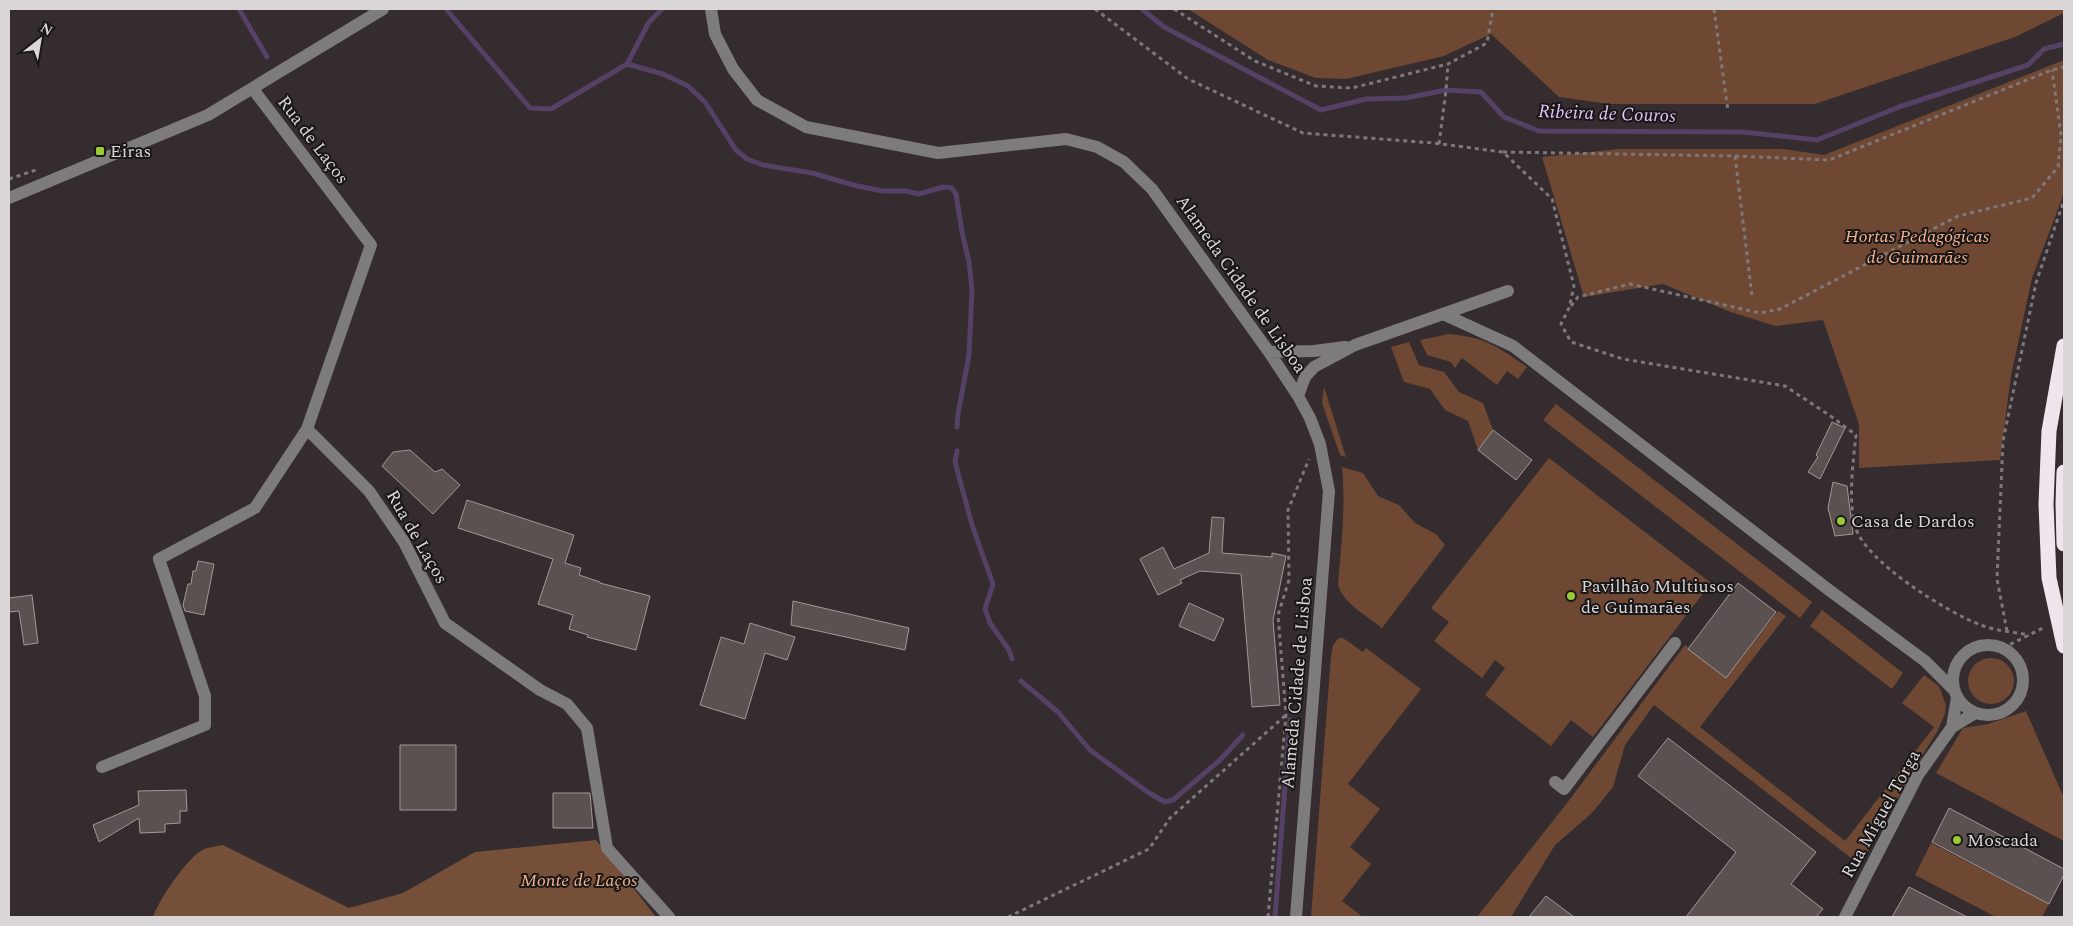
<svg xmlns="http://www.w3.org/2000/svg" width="2073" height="926" font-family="Spectral,serif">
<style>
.green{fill:#6e4832}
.forest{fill:#764f38}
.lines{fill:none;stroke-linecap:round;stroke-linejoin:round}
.stream{stroke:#544165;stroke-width:5}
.building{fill:#5a5150;stroke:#a29897}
.path{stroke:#7f787a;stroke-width:3;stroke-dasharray:4 4;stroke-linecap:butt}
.minor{stroke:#7e7b7d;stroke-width:12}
.highway{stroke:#eee6ec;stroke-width:15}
.poi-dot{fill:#9acb34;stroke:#191617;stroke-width:2}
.labels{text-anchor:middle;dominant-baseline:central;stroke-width:4;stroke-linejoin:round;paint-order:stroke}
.street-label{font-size:18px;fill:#dad5d6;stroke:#191617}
.poi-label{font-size:18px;fill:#dad5d6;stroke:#191617;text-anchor:start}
.park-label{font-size:18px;font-style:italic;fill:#f6b38d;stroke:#191617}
.water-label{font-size:19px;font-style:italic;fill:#dfc4f6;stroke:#191617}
</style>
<rect width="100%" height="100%" fill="#342c2e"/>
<!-- green -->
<path class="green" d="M1188 9H2064V13L2015 37 1815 104H1609L1559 97 1491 34 1444 56 1346 79 1316 78 1268 60Z
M2064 60V193L2032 278 2011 376 2000 460 1859 468V424L1823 320 1775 326 1728 311 1663 284 1584 297 1542 157 1619 149H1784L1824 155Z
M1449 334C1485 337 1498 347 1527 367L1518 379 1507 371 1497 385 1462 358 1455 368 1451 362 1427 355 1420 340Z
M1409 342 1419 365 1444 372 1459 392 1483 403 1493 430 1478 450 1468 421 1445 410 1430 389 1404 382 1391 347Z
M1324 387 1346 457 1340 455 1322 403Z
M1556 404 1812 602 1800 618 1543 420Z
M1549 458 1711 583 1593 737 1571 720 1551 746 1485 695 1505 668 1495 660 1482 678 1434 641 1449 622 1431 608Z
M1342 467 1363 473 1378 496 1399 505 1415 523 1436 534 1445 545 1382 628C1367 616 1343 603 1338 585 1341 546 1346 507 1342 467Z
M1822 610 1903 673 1892 689 1810 626Z
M1778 611 1786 616 1700 727 1845 841 1934 727 1902 703 1924 675 1939 686 1946 705 1945 714 1937 732 1925 751 1860 865 1654 705 1625 745 1613 787 1592 813 1555 845 1511 917H1477L1567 803 1685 645 1726 678Z
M1339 638H1343L1363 652 1366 648 1421 689 1348 784 1380 809 1350 847 1371 864 1342 901 1363 917H1311L1331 656 1333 645Z
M1968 681a23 23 0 1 1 46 0a23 23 0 1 1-46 0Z
M2026 711 2064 798V841L1936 773 1963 728 1988 724Z
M1931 843 2049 904 2042 917H1996L1915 875Z"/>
<!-- forest -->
<path class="forest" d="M596 840 656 917H153C158 901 188 856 204 849 210 847 217 846 223 845L349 908 403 893 475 852Z"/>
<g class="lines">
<!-- stream -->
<path class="stream" d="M239 9 267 57
M446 9 530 108 551 109 627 64 649 22 662 9
M1142 9 1164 27 1321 110 1366 99 1406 98 1446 90 1481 92 1504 117 1539 131 1743 132 1817 140 1899 107 2028 65 2044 49 2064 44
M627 64 663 74 688 86 705 102 736 150 747 159 763 165 812 173 857 186 883 191H905L919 194 943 187 952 188 956 194 962 232 969 262 972 291 969 355 958 414 957 427
M957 451 955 462 972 525 993 584 985 609 990 623 1009 650 1012 659
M1021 681 1058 712 1090 750 1149 793 1165 802 1173 800 1220 760 1243 735
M1275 917 1290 720"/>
</g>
<!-- building -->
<path class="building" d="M1832 422 1845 428 1820 479 1808 472 1818 457 1816 455Z
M1493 430 1532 460 1516 480 1478 450Z
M410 450 435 472 442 469 460 485 433 514 382 466 393 452Z
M1833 482 1847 486 1853 534 1835 536 1828 508Z
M467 500 574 535 565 563 581 568 579 575 600 582V583L650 596 636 650 587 637 588 635 569 629 573 615 538 604 553 559 458 528Z
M1212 517 1224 518 1222 553 1272 557V553L1286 556 1273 620 1280 705 1252 707 1241 574 1200 571 1180 580 1182 583 1158 595 1140 559 1163 547 1174 569 1209 553Z
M198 561 214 564 204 615 185 611 183 605 188 584H191L193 571H196Z
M1738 583 1776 612 1726 678 1688 649Z
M32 595 38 643 24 645 19 611 9 612V598Z
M793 601 909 628 905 650 791 625Z
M1189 603 1224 619 1214 641 1179 626Z
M750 623 795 637 787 660 765 653 745 719 700 705 721 637 744 644Z
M1668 738 1816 852 1791 884 1823 909 1816 917H1686L1736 852 1638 776Z
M400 745H456V810H400Z
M186 790 187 811H180V823L165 824V832L140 833 139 818 99 842 93 825 139 805 138 791Z
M553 793H590L593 828H553Z
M1949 808 2064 869V875L2049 904 1932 842Z
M1909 887 1967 917H1892Z
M1546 896 1574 917H1529Z"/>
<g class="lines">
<!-- path -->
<path class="path" d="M1095 9 1188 79 1303 133 1433 143 1503 152 1552 199 1574 286 1569 308 1561 324 1571 342 1623 359 1785 386 1832 417 1856 435C1853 464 1848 497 1855 526 1864 561 1948 613 1981 625 1996 631 2014 632 2029 635
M1174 9 1255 61 1316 86 1352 88 1448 64 1487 43 1493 9
M1714 9 1728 111
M1439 144 1446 90 1448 64
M1503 152 1735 156 1829 160 2052 70 2064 67
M1735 156 1752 296
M9 179 39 169
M1571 306 1578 297 1630 284 1760 313 1780 309 1958 216 2032 198 2058 167 2061 135 2052 70
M2007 631 1997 579 2003 441 2036 283 2064 200
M2003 648 2045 627
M1008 917 1149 849 1170 818 1286 715
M1268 917 1286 714 1278 615 1289 580 1288 510 1309 459"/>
<!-- minor -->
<path class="minor" d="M711 9 715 34 733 69 757 100 806 127 938 153 1066 139 1097 147 1124 162 1152 189 1269 352 1298 396 1310 418 1320 444 1329 491 1296 917
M253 89 371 245 307 429 369 491 404 542 445 623 540 690 567 704 587 728 607 848 669 917
M9 198 208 115 383 9
M1443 314 1513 346 1829 590 1925 661 1954 690
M1269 352 1314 351 1345 347
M1298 396 1305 377 1314 367 1355 345 1508 291
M1953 680a35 35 0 1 1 70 0a35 35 0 1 1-70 0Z
M1952 727 1957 697
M102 767 205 725V696L159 559 255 508 307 429
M1555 782 1564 789 1675 643
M1845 917 1918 775 1952 727 1975 713"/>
<!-- highway -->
<path class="highway" d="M2064 346 2049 431 2046 504 2049 578 2064 646
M2064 472 2063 504 2064 544"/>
</g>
<!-- markers -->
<g class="poi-dot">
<rect x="95" y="146" width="10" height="10" rx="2.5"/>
<circle cx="1841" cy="521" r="5"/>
<circle cx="1571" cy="596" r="5"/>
<circle cx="1957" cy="840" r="5"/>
</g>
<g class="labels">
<!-- street labels -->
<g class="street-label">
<text transform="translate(313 140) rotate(53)">Rua de Laços</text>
<text transform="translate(1241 284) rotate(55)">Alameda Cidade de Lisboa</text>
<text transform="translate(417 537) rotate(60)">Rua de Laços</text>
<text transform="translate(1297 683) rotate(-85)">Alameda Cidade de Lisboa</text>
<text transform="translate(1881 814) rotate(-61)">Rua Miguel Torga</text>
</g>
<!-- poi labels -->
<g class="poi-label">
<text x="110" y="151">Eiras</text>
<text x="1851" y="521">Casa de Dardos</text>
<text x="1581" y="586">Pavilhão Multiusos<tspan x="1581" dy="21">de Guimarães</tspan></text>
<text x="1967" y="840">Moscada</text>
</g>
<!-- park labels -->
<g class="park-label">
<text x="1917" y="236">Hortas Pedagógicas<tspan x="1917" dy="21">de Guimarães</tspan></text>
<text x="579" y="880">Monte de Laços</text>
</g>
<!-- water labels -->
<g class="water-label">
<text transform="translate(1607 114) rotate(2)">Ribeira de Couros</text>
</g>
</g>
<!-- border -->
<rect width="2073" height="926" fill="none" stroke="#dad5d6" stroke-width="20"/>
<!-- north arrow -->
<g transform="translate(40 40) rotate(31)" stroke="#191617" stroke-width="4" paint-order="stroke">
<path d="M0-4L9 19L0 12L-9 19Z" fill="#dad5d6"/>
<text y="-8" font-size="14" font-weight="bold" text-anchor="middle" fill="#dad5d6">N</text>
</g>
</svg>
